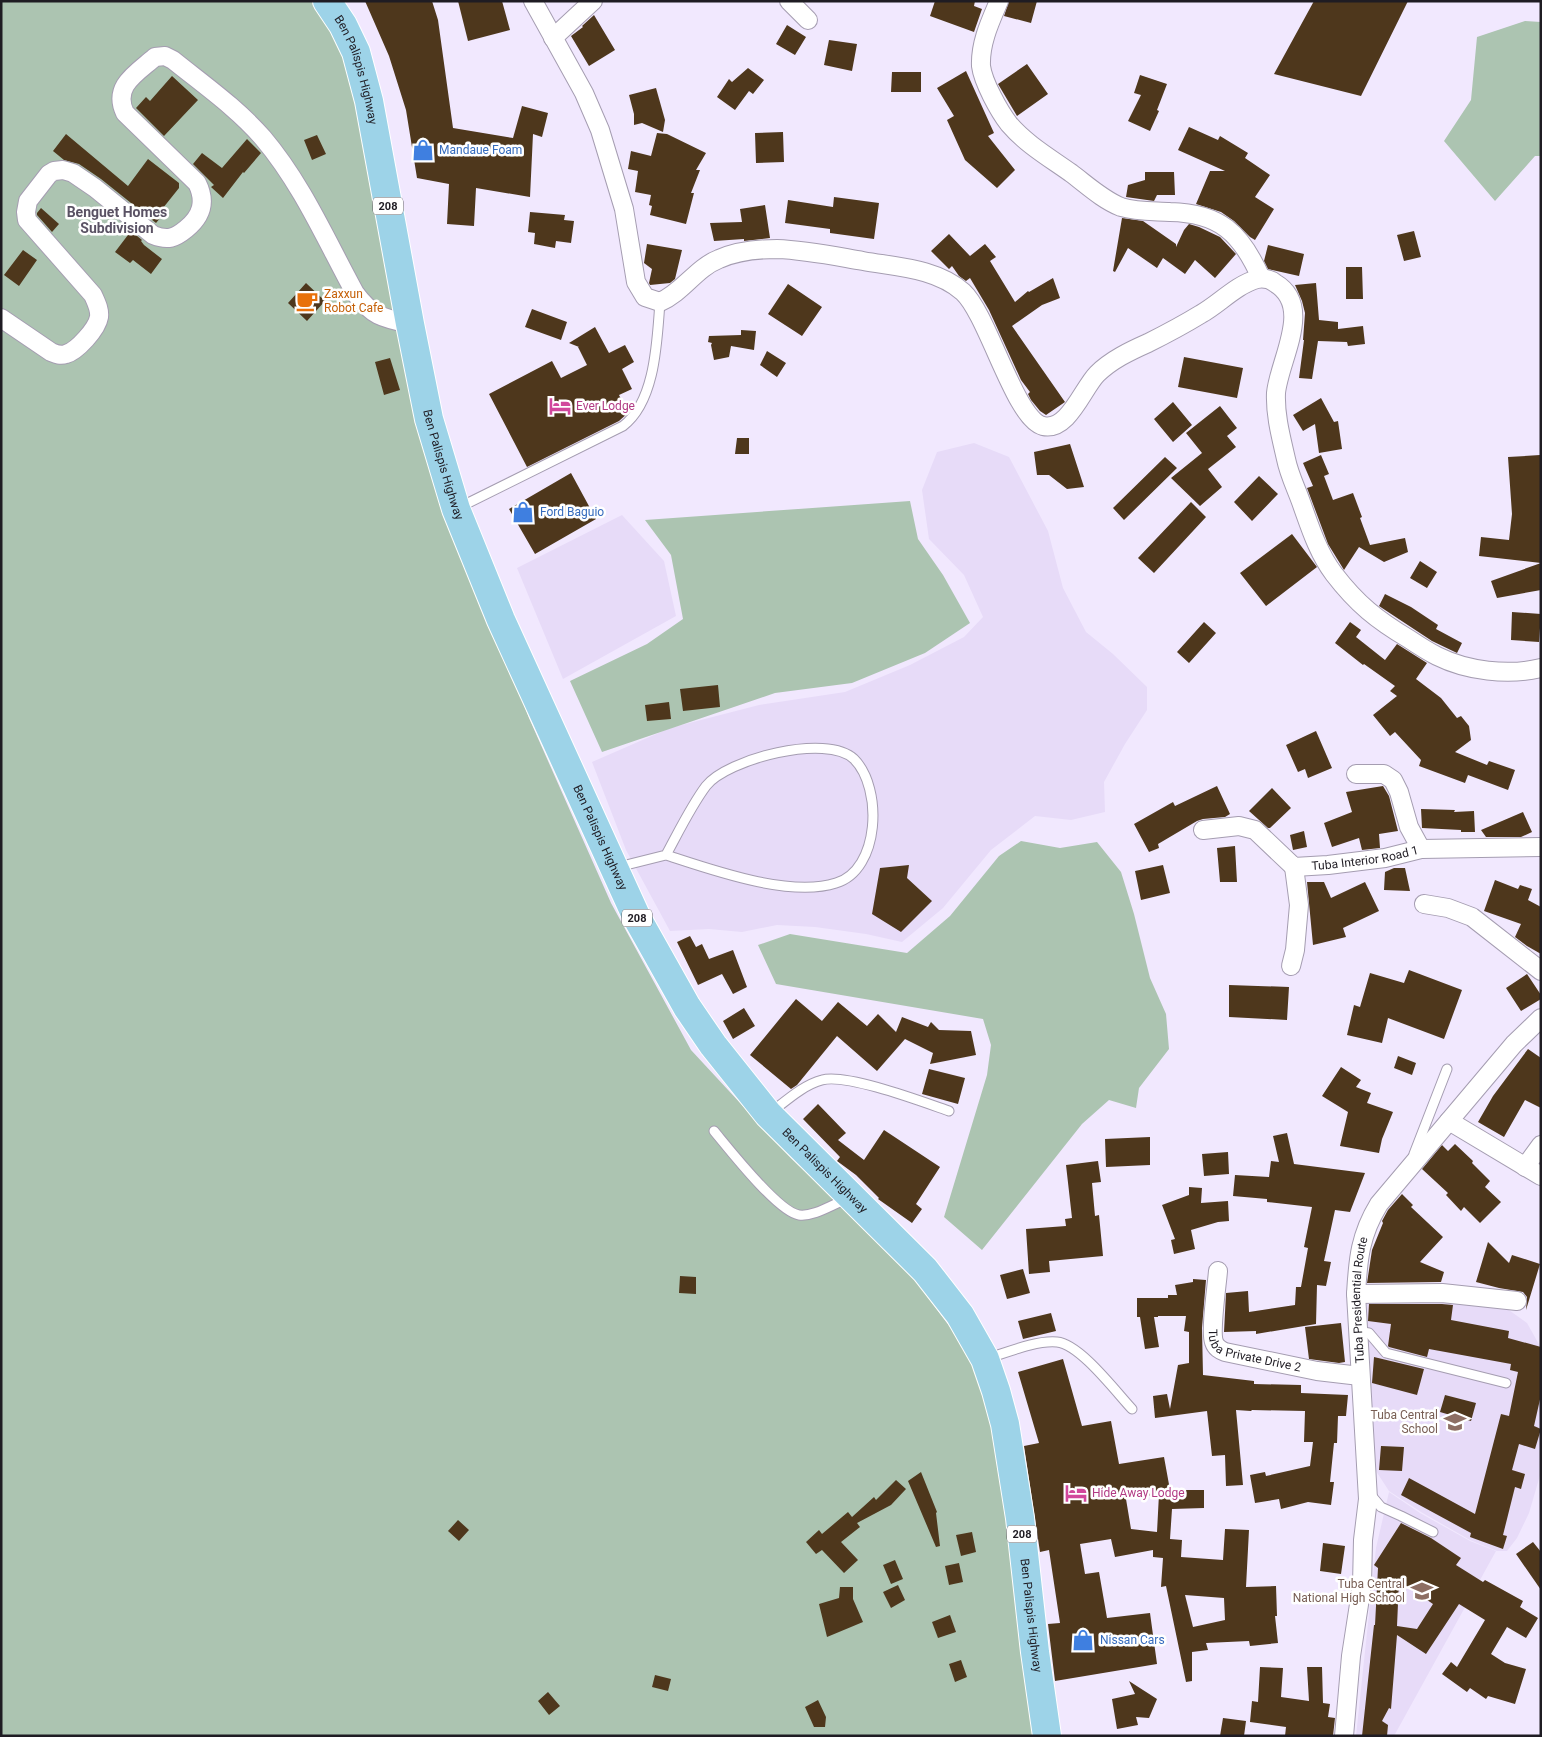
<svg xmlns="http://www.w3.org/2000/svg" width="1542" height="1737" font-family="Roboto,sans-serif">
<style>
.built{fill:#e7dbf8}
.green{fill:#acc4b1}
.building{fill:#4e371c;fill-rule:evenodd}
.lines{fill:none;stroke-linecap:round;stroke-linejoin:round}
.lane-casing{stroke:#a59db1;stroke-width:11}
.street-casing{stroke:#a59db1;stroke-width:20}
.primary-casing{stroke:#fff;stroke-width:30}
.lane{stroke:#fff;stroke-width:9}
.street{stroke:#fff;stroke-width:18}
.primary{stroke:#9dd3e8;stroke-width:28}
.labels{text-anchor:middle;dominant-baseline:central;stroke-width:5;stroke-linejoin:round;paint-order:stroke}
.shield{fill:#fff;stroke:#626065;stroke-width:1}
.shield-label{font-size:11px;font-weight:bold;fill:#1f1c23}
.street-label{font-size:12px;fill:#1f1c23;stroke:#fff}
.shop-label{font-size:12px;fill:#366cbe;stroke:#fff;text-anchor:start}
.food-label{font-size:12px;fill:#c56008;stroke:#fff;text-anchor:start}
.hotel-label{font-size:12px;fill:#b23c85;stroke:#fff;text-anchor:start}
.education-label{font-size:12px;fill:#785e54;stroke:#fff;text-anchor:end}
.neighbourhood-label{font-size:14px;font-weight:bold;fill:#5a5264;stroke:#fff}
</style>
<rect width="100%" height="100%" fill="#f1e8fe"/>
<!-- built -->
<path class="built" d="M974 443 1009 457 1048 531 1063 588 1086 632 1113 654 1147 687V710L1125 744 1104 782 1105 812 1071 820 1035 816 991 850 943 908 902 942 866 934 815 927 777 925 742 932 709 929 670 931 626 850 592 762 670 728 759 705 845 692 910 665 964 637 983 617 964 575 929 539 922 490 937 452Z
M622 515 664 561 676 616 563 679 517 568Z
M1367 1300 1459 1302 1506 1308 1527 1323 1541 1348V1472L1529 1513 1517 1538 1507 1551H1497L1470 1540 1421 1512 1389 1491 1376 1471 1371 1444 1366 1336Z
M1389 1492 1420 1513 1470 1541 1496 1551 1394 1736H1356L1376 1548Z"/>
<!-- green -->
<path class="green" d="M1 1H313L340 39 496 630 529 718 611 903 691 1050 791 1158 903 1264 950 1327 975 1369 995 1412 1040 1736H1Z
M1525 21 1541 22V156H1535L1495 201 1444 141 1471 100 1477 37Z
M910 501 918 539 943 575 970 623 925 653 852 683 775 693 602 752 570 681 647 644 683 619 671 555 645 520Z
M1021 841 1060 848 1097 842 1121 872 1134 914 1150 978 1166 1014 1169 1049 1139 1088 1136 1108 1109 1100 1082 1124 982 1250 944 1217 987 1075 991 1045 983 1019 776 984 758 945 790 934 907 953 950 916 999 856Z"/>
<!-- building -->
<path class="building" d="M365 1H432L438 20 453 128 513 138 522 106 548 113 542 137 533 134 530 197 476 188 474 226 447 224 449 184 417 178 406 110 389 56Z
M458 1H502L510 30 468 41Z
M935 1H975L974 6 982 9 974 32 930 16Z
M1009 1H1037L1031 23 1004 16Z
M1314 1H1408L1361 96 1274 74Z
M594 15 615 50 589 66 571 36 583 27 582 26Z
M787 25 806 37 795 55 776 44Z
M829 40 857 44 852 71 824 65Z
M1027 64 1048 94 1017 116 998 84Z
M748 68 764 80 753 94 749 91 735 110 717 97 729 79 732 82Z
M966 71 994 133 988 136 1015 170 997 188 965 160 947 120 954 116 937 88Z
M892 72H921V92H891Z
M1140 75 1167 84 1157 110 1159 111 1150 131 1128 121 1141 95 1134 93Z
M172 76 198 100 164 136 136 108 146 97 150 101Z
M656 88 665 120 663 132 642 123 634 125V114L629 95Z
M1189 127 1218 140 1220 136 1248 153 1245 158 1270 175 1255 197 1274 209 1255 240 1250 237 1234 221 1221 212 1196 204 1210 171H1225L1178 150Z
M783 132 784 162 756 163 755 133Z
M657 133 667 134 706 153 696 170H700L691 193H694L686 224 650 215 652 206 649 205 651 195 635 192 638 171 628 169 631 151 651 156Z
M66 134 128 186 148 159 179 183V188L163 208 166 211 156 223 101 179 79 164 64 160 53 151Z
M317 135 326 154 312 160 304 140Z
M247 139 261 153 244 173 243 172 223 198 211 187 214 185 193 164 202 153 222 168Z
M1145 172H1174L1175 195H1157L1154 201 1126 197 1128 185 1145 180Z
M834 197 879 203 874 239 830 233V229L785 223 788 200 833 207Z
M765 205 770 238 744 241V239L714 241 710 223 742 222 740 209Z
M41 208 59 224 52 232 37 215V213Z
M530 212 565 215 564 220 574 221 571 243 556 241 555 248 534 244 535 233 528 232Z
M1122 218 1143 221 1176 244V247L1184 230 1189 224 1199 227 1220 237 1236 254 1215 278 1195 260 1185 274 1163 258 1157 268 1128 248 1115 272 1113 271Z
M131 231 142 240 141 241 144 245 162 259 151 274 133 260 130 263 115 252Z
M1414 231 1421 257 1404 261 1397 235Z
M949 234 970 256 985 244 996 257 990 261 1015 302 1028 291 1029 292 1053 278 1060 298 1042 305 1012 326 1065 402 1046 415 1040 411 1031 400 1028 394 1030 392 1021 380 989 310 970 278 966 281 959 276 952 266 949 269 931 251Z
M647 244 682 250 675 279 670 283 650 285 649 283 652 269 644 263Z
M1268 245 1304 254 1299 276 1268 269 1264 261Z
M23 250 37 260 19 286 4 275Z
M1346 267H1362L1363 299H1346Z
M306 283 325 301 307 321 288 303Z
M1316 283 1319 320 1338 322V329L1363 326 1365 344 1348 346 1347 342 1318 341 1312 379 1299 378 1304 340H1303L1305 313 1302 301 1295 285Z
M788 284 822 307 802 336 768 314Z
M532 309 567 322 561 340 525 327Z
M595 327 609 353 625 345 634 362 622 369 632 389 619 395 628 413 619 421 527 467 489 394 552 361 561 378 587 365 578 347H579L569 343Z
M741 330 756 331 754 350 731 346 729 357 714 360 711 345 712 343 708 342 709 336 741 335Z
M767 351 786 363 777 377 760 365Z
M1184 357 1243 368 1237 398 1178 387Z
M390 358 400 390 384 395 375 362Z
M1321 398 1334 422 1338 421 1342 449 1319 453 1315 424 1303 431 1293 415Z
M1173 402 1192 425 1173 442 1154 419Z
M1220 406 1237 428 1227 436 1236 447 1208 469 1222 487 1200 506 1171 478 1202 453 1186 433Z
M737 438H749V454H735Z
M1070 444 1084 487 1067 489 1049 475H1037L1034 452Z
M1321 455 1329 474 1324 476 1333 500 1353 493 1362 517 1360 518 1370 545 1405 538 1408 552 1384 562 1359 547 1344 570 1328 544 1307 488 1313 486 1303 463Z
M1540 455 1541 563 1479 556 1481 537 1509 540 1512 514 1508 457Z
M1165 457 1177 468 1124 520 1113 508Z
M571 473 596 519 535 554 509 509Z
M1259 476 1278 494 1252 521 1234 502Z
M1191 502 1206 517 1154 573 1138 558Z
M1292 534 1317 567 1266 606 1240 573Z
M1420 561 1437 572 1427 588 1410 578Z
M1541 563V590L1497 598 1491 581Z
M1385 594 1411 607 1438 625 1436 629 1462 643 1457 653 1432 641 1379 606Z
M1512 612 1541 614 1539 642 1511 640Z
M1204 622 1216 633 1189 663 1177 652Z
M1350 622 1361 630 1356 637 1385 660 1397 644 1427 663 1416 679 1441 698 1457 718 1461 716 1469 726 1471 740 1455 752 1487 765 1489 761 1515 770 1508 790 1468 775 1465 783 1419 766 1421 760 1395 732 1390 736 1373 715 1397 696 1390 691 1395 686 1364 664 1363 665 1335 643Z
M718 685 720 707 683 711 680 689Z
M669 702 671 719 647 721 645 705Z
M1316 731 1332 768 1308 778 1305 769 1298 772 1286 745Z
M1217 786 1230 814 1225 817 1203 819 1197 821 1158 844 1159 848 1149 852 1134 824 1173 802 1175 806Z
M1383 786 1389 796 1398 831 1379 834 1380 848 1362 850 1359 838 1332 847 1324 823 1352 812 1346 792Z
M1272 788 1291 808 1270 828H1268L1249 811Z
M1421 809 1455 810 1454 812 1474 811 1475 832H1461V830L1422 828Z
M1523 812 1532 832 1521 837H1486L1481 830Z
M1304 831 1307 847 1293 850 1290 835Z
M1235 846 1237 882H1220L1217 848Z
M909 865 907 878 932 901 901 932 872 914 880 868Z
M1163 865 1170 893 1141 900 1135 871Z
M1394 868H1405L1410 891 1384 890 1385 872Z
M1495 880 1518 889 1520 885 1532 889 1528 900 1541 907V954L1527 946 1515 937 1521 924 1484 911Z
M1307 882H1324L1331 898 1365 882 1379 911 1343 928 1346 937 1313 945Z
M690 936 696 947 702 944 709 959 733 950 747 987 733 994 722 974 698 985 677 942Z
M1409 970 1462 990 1444 1039 1388 1018 1382 1043 1347 1035 1354 1005 1360 1007 1370 973 1404 983Z
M1527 974 1541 995V999L1521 1011 1506 988Z
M1229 985 1289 987 1287 1020 1229 1017Z
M796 999 822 1021 838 1002 867 1026 878 1014 896 1032 902 1017 928 1027 931 1022 939 1030 971 1031 976 1055 930 1064 933 1053 905 1039 877 1071 837 1036 797 1085 791 1089 750 1055Z
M744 1008 755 1026 733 1039 723 1021Z
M1528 1049 1541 1058V1108L1525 1100 1504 1137 1478 1122 1493 1096Z
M1398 1056 1416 1063 1412 1075 1394 1068Z
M1341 1067 1361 1080 1356 1087 1371 1093 1367 1103 1393 1112 1382 1139 1379 1153 1340 1146 1348 1112 1322 1096Z
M929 1069 965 1078 958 1104 922 1094Z
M818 1104 846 1133 838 1140 864 1160 884 1130 940 1167 916 1204 922 1209 912 1223 878 1199 879 1198 856 1175 837 1161 840 1157 803 1119Z
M1287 1133 1294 1164 1365 1173 1350 1212 1335 1210 1324 1261 1331 1262 1326 1286 1317 1285 1316 1324 1256 1334V1331L1224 1332 1226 1293 1248 1291 1249 1312 1295 1305 1296 1287H1301L1308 1248 1304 1247 1312 1207 1267 1202V1199L1233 1196 1235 1175 1269 1177 1271 1161 1279 1162 1273 1136Z
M1150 1137V1165L1106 1167 1105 1139Z
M1455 1144 1473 1161 1472 1163 1490 1181 1485 1187 1501 1202 1480 1223 1464 1207 1461 1211 1446 1195 1448 1193 1422 1169 1442 1145 1448 1151Z
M1228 1152 1229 1174 1204 1176 1202 1154Z
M1098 1161 1101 1182 1092 1183 1095 1216 1099 1215 1103 1256 1049 1261 1050 1272 1029 1274 1026 1229 1066 1226 1065 1219 1072 1218 1066 1165Z
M1189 1187 1202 1188 1201 1203 1228 1201 1229 1221 1218 1222 1191 1230 1195 1249 1174 1254 1171 1240 1175 1239 1162 1205 1189 1195Z
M1402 1194 1413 1205 1411 1207 1443 1237 1420 1262 1444 1272 1441 1282 1367 1283 1372 1250 1383 1223 1382 1221 1388 1210Z
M1488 1242 1509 1263 1512 1255 1540 1264 1526 1310 1527 1297 1523 1292 1499 1288 1476 1282Z
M1023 1269 1030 1293 1007 1299 1000 1275Z
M680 1276 696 1277V1294L679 1293Z
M1193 1279 1206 1280 1202 1328 1203 1375 1254 1381V1384L1301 1385V1393L1348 1395 1346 1416H1338L1337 1443H1334L1330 1482H1334L1331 1505 1308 1502 1281 1509 1279 1499 1255 1503 1250 1475 1265 1472 1266 1476 1310 1466 1313 1442H1304L1305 1411 1252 1410 1251 1411 1236 1410 1243 1485 1226 1486 1225 1455 1212 1456 1207 1411 1155 1418 1153 1396 1167 1394 1170 1409 1178 1365 1189 1363V1332L1184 1331 1186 1316H1158V1317H1154L1159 1347 1145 1349 1140 1317H1137V1298H1168V1295H1177L1175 1285 1193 1282Z
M1369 1304H1442L1453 1305 1451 1320 1509 1331 1508 1338 1541 1347V1395L1534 1426 1541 1429 1535 1449 1519 1444 1512 1470 1525 1474 1521 1489 1515 1487 1503 1535 1507 1536 1503 1549 1470 1537 1471 1533 1401 1495 1409 1478 1475 1514 1501 1414 1509 1416 1518 1372 1510 1370 1511 1364 1429 1349 1427 1357 1389 1347 1388 1346 1391 1324 1368 1321Z
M1051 1313 1056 1331 1023 1339 1018 1321Z
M1341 1323 1345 1362 1339 1363 1309 1359 1305 1327Z
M1374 1357 1424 1369 1417 1395 1372 1383Z
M1063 1359 1082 1426 1111 1421 1119 1464 1164 1457 1170 1490H1204V1508L1172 1509 1170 1539 1182 1540 1181 1557 1223 1560 1225 1529 1249 1530 1246 1587 1276 1586 1277 1616H1275L1278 1643 1250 1646 1249 1641 1206 1643 1208 1650 1192 1652V1681L1186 1682 1166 1586 1161 1587 1163 1558 1153 1557V1550L1115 1557 1111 1539 1080 1544 1085 1574 1099 1572 1107 1618 1150 1613 1157 1664 1055 1681 1048 1624 1060 1623 1049 1550 1040 1552 1024 1446 1039 1443 1018 1372ZM1159 1494 1157 1532 1131 1529 1126 1499ZM1185 1595 1224 1598 1225 1620 1193 1627Z
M1445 1395 1476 1403 1471 1421 1440 1412Z
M1381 1446 1404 1447 1402 1471 1379 1470Z
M921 1472 937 1512 936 1513 940 1546 936 1547 908 1481Z
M896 1480 906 1489 891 1505 857 1523 860 1527 841 1542 858 1560 844 1573 822 1550 816 1554 806 1542 819 1530 822 1534 848 1512 852 1517 874 1497 876 1500Z
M458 1520 469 1530 459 1541 448 1531Z
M1401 1523 1431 1538 1461 1558 1456 1565 1483 1582 1485 1580 1523 1601 1520 1607 1538 1618 1526 1638 1507 1627 1491 1654 1505 1663 1526 1669 1515 1704 1488 1696 1486 1699 1470 1688 1467 1692 1442 1674 1451 1662 1457 1667 1485 1620 1459 1604 1426 1654 1397 1635 1391 1709 1389 1708 1382 1721 1388 1725 1387 1736H1362L1374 1625H1375L1378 1568 1374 1565ZM1399 1581 1433 1604 1417 1629 1397 1626Z
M972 1532 976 1552 961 1556 956 1535Z
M1533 1542 1541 1552V1590L1516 1554Z
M1323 1543 1345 1546 1341 1574 1320 1571Z
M895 1560 903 1579 891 1584 883 1565Z
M959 1563 963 1582 949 1585 945 1566Z
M898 1585 905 1600 891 1608 883 1592Z
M840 1587H853V1599L863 1622 827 1637 819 1604 839 1598Z
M950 1615 956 1632 938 1638 932 1622Z
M961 1660 967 1677 955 1682 949 1664Z
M1260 1667 1283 1668 1281 1697 1309 1701 1307 1667H1322L1323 1703 1330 1704 1328 1717 1335 1718 1333 1736H1285L1286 1727 1250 1722 1252 1701 1258 1702Z
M655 1675 671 1679 668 1691 652 1687Z
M1129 1681 1157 1699 1149 1718 1136 1717 1138 1725 1117 1729 1112 1699 1135 1694Z
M548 1692 560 1706 549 1715 538 1701Z
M818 1700 826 1717 825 1727H814L805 1707Z
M1223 1718 1246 1721 1244 1736H1220Z"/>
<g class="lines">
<!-- lane casing -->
<g class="lane-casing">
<path id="lane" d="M458 508 623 426C656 401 657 339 660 302
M618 867 666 855C678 833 691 806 706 786 727 759 827 733 854 759 883 788 880 870 836 883 790 898 712 870 666 855
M770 1113C786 1101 803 1085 822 1080 846 1073 923 1102 949 1111
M714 1131C729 1149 778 1212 799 1215 814 1217 833 1204 847 1199
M1414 1154 1447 1069
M1357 1331 1369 1333 1386 1353 1506 1383
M989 1358C1008 1352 1037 1340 1057 1342 1080 1344 1116 1392 1132 1409
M1370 1494 1381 1507 1401 1516 1433 1532"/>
</g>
<!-- street casing -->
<g class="street-casing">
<g id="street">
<path d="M533 1 584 93 600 130 624 209 636 282 645 297 660 302C683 292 696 268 719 259 737 251 758 249 777 249 806 250 834 256 863 261 896 267 936 268 963 292 988 315 1015 419 1043 426 1068 432 1083 388 1097 374 1111 360 1130 351 1148 343 1166 334 1183 325 1201 314 1219 304 1236 285 1257 279 1263 278 1270 279 1275 283 1314 306 1279 360 1276 393 1275 415 1281 437 1286 459 1289 474 1296 488 1301 502 1310 527 1318 553 1334 574 1357 604 1377 620 1409 639 1418 645 1427 651 1437 656 1467 671 1508 676 1541 668"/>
<path d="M789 1 808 20"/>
<path d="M999 1C990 22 980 43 981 66 983 82 999 111 1009 124 1026 144 1050 158 1071 173 1087 185 1103 200 1121 207 1137 212 1154 211 1170 212 1220 213 1241 233 1261 278"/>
<path d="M553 38 593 1"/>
<path d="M1 318 51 352C56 354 60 356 66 354 77 351 97 329 99 317 100 309 96 302 93 295L27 220 26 212 28 201 49 174 54 171 63 170 73 173 95 188 153 235C168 241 175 238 186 229 202 216 206 201 197 183L125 113C112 86 137 73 155 57L165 56 173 60C204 85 237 108 263 138 302 184 326 240 355 293 372 316 382 318 410 324"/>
<path d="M1356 774H1384L1393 780 1399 792 1409 827 1421 849"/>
<path id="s1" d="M1203 830 1239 826 1255 830 1294 867 1328 865 1385 858 1421 849 1541 847"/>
<path d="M1424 904 1448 908 1472 917 1541 971"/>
<path d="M1291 966 1295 950 1299 905 1294 867"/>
<path d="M1449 1121 1541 1176"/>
<path d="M1525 1167 1541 1145"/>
<path id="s2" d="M1218 1271C1217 1285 1210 1331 1214 1342 1216 1348 1220 1350 1225 1352L1317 1371 1360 1376"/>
<path d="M1356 1294 1442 1293 1517 1301"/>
<path id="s3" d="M1344 1736 1351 1656 1362 1585 1363 1540 1368 1499 1356 1294C1358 1259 1360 1235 1379 1204L1514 1044 1541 1018"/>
</g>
</g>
<!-- primary casing -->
<g class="primary-casing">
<g id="primary">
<path id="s4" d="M327 1 343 25 356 52 369 101 410 324 429 419 456 509 501 620 637 918 687 1007 713 1045 768 1114 925 1270 960 1315 985 1359 996 1391 1005 1424 1020 1518 1035 1652 1047 1736"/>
</g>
</g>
<!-- lane -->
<use href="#lane" class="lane"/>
<!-- street -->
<use href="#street" class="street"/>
<!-- primary -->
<use href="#primary" class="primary"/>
</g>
<!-- icons -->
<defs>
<g id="shop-bare" transform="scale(1.725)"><path d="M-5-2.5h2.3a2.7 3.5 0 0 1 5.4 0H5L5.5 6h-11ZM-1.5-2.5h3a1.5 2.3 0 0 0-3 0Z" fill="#3f7fe0" stroke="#fff" stroke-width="2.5" paint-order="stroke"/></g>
<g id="cafe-bare" transform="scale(1.725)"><path d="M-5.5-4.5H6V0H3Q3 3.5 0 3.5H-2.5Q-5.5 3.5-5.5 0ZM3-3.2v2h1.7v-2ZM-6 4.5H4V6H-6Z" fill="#e8710a" stroke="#fff" stroke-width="2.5" paint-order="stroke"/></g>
<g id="hotel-bare" transform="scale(1.725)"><path d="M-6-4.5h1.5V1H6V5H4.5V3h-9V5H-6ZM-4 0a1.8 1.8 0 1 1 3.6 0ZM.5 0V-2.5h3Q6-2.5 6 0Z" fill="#d1479c" stroke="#fff" stroke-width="2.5" paint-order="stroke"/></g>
<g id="school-bare" transform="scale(1.725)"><path d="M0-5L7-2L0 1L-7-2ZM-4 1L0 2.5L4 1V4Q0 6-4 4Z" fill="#8d6e63" stroke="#fff" stroke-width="2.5" paint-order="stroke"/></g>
</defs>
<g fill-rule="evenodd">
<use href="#shop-bare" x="423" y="150"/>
<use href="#cafe-bare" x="307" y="301"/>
<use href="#hotel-bare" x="560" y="406"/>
<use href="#shop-bare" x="523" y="512"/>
<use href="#school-bare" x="1455" y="1422"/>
<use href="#hotel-bare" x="1076" y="1493"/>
<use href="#school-bare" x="1422" y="1591"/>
<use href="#shop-bare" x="1083" y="1640"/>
</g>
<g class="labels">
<!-- shield labels -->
<g class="shield">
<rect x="373" y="197.5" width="30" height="17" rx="4"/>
<rect x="622" y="909.5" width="30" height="17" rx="4"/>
<rect x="1007" y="1525.5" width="30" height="17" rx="4"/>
</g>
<g class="shield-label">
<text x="388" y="206">208</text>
<text x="637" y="918">208</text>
<text x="1022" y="1534">208</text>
</g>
<!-- street labels -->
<g class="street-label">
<text stroke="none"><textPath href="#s4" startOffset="76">Ben Palispis Highway</textPath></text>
<text stroke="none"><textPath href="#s4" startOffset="481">Ben Palispis Highway</textPath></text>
<text stroke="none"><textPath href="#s4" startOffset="886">Ben Palispis Highway</textPath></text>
<text stroke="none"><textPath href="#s1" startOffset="178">Tuba Interior Road 1</textPath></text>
<text stroke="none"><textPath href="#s4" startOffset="1291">Ben Palispis Highway</textPath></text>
<text stroke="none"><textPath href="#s3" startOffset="438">Tuba Presidential Route</textPath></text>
<text stroke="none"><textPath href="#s2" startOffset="111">Tuba Private Drive 2</textPath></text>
<text stroke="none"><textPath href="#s4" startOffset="1801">Ben Palispis Highway</textPath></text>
</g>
<!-- shop labels -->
<g class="shop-label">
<text x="439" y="150">Mandaue Foam</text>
<text x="540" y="512">Ford Baguio</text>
<text x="1100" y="1640">Nissan Cars</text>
</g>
<!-- food labels -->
<g class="food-label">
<text x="324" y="294">Zaxxun<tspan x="324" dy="14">Robot Cafe</tspan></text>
</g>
<!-- hotel labels -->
<g class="hotel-label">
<text x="576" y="406">Ever Lodge</text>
<text x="1092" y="1493">Hide Away Lodge</text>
</g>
<!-- education labels -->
<g class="education-label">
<text x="1438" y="1415">Tuba Central<tspan x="1438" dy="14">School</tspan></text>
<text x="1405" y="1584">Tuba Central<tspan x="1405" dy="14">National High School</tspan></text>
</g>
<!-- neighbourhood labels -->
<g class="neighbourhood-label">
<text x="117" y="212">Benguet Homes<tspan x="117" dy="16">Subdivision</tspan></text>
</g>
</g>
<!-- border -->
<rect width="1542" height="1737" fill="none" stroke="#1f1c23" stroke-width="5"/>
</svg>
